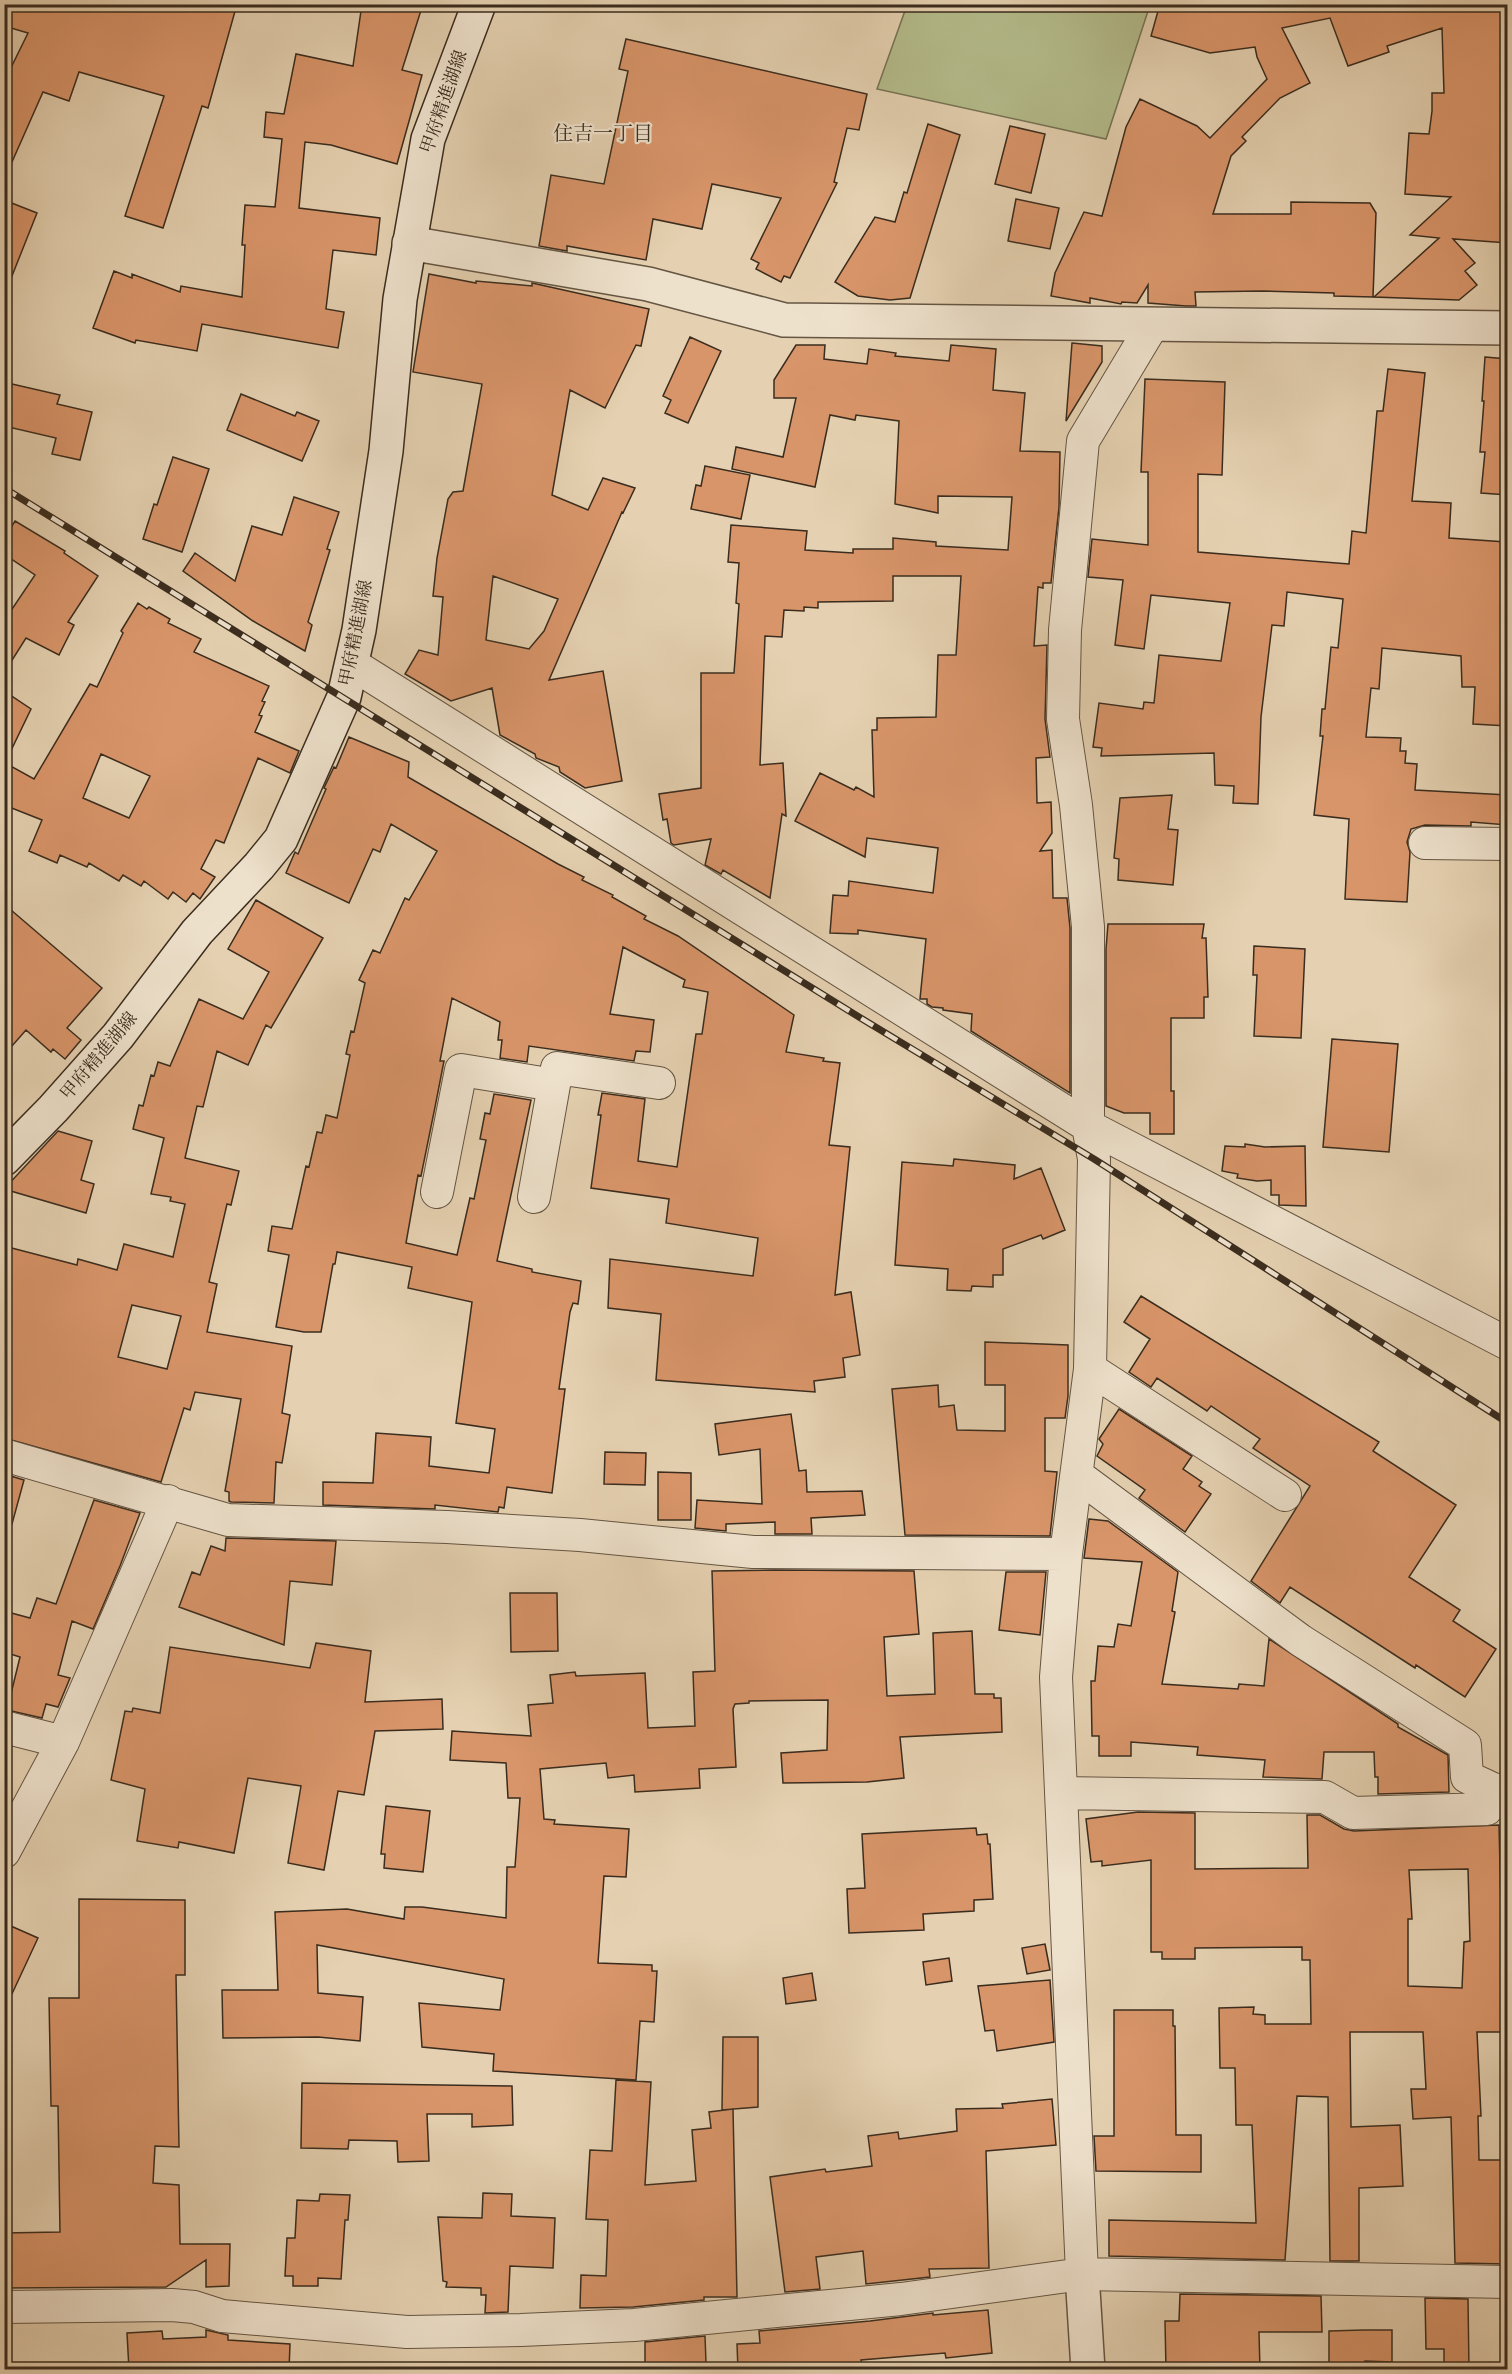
<svg xmlns="http://www.w3.org/2000/svg" width="1512" height="2374" font-family="Cardo,'Noto Serif JP',serif">
<style>
.green{fill:#b4bc8c;stroke:#777455;stroke-width:1.5}
.building{fill:#d9956a;stroke:#3a2c1e;stroke-width:1.5;fill-rule:evenodd}
.lines{fill:none;stroke-linecap:round;stroke-linejoin:round}
.minor-casing{stroke:#655543;stroke-width:34}
.tertiary-casing{stroke:#655543;stroke-width:36}
.secondary-casing{stroke:#3a2c1e;stroke-width:36}
.minor{stroke:#eee1cc;stroke-width:32}
.tertiary{stroke:#eee1cc;stroke-width:33}
.secondary{stroke:#eee1cc;stroke-width:33}
.rail-casing{stroke:#3a2c1e;stroke-width:7}
.rail{stroke:#eee1cc;stroke-width:4.5;stroke-dasharray:14;stroke-linecap:butt}
.labels{text-anchor:middle;dominant-baseline:central;stroke-width:4.5;stroke-linejoin:round;paint-order:stroke}
.street-label{font-size:18px;fill:#3a2c1e;stroke:#eee1cc}
.neighbourhood-label{font-size:20px;fill:#3a2c1e;stroke:#eee1cc}
</style>
<rect width="100%" height="100%" fill="#e5d1b1"/>
<filter id="stains"><feTurbulence type="fractalNoise" baseFrequency=".00333" numOctaves="4"/><feColorMatrix values="0 0 0 0 .2 0 0 0 0 .09 0 0 0 0 .02 0 0 0 .5 -.17"/></filter>
<radialGradient id="worn" r=".72"><stop offset=".6" stop-color="#630" stop-opacity="0"/><stop offset="1" stop-color="#630" stop-opacity=".3"/></radialGradient>
<!-- green -->
<path class="green" d="M907 5V4L1150 5 1106 139 877 89Z"/>
<!-- building -->
<path class="building" d="M4 4H237L208 108 202 106 163 228 125 216 164 96 79 72 69 101 43 92 4 180V82L28 33 4 26Z
M362 4H423L402 70 422 75 397 164 331 145 305 142 299 208 380 218 376 255 333 250 326 309 344 312 338 348 202 324 197 351 136 340 135 343 93 328 114 271 132 278V274L180 292 181 286 242 297 245 245H242L245 205 275 207 282 139 264 137 266 112 284 114 296 54 353 66Z
M1160 4H1508V243L1453 239 1475 263 1465 271 1477 285 1459 300 1374 297 1439 238 1410 235 1451 197 1405 194 1409 133 1429 134 1432 111V93H1444L1442 28 1387 46 1389 52 1348 66 1330 18 1282 28 1310 83 1280 98 1242 137 1246 141 1231 156 1213 214H1291V202L1370 203 1376 213 1373 297 1334 296V293L1262 291 1195 292 1196 306H1186L1148 303V285L1137 303 1122 302 1121 304 1090 298V303L1051 296 1055 273 1084 212 1102 216 1126 127 1140 99 1197 126 1210 138 1267 79 1257 57 1255 47 1210 53 1151 36Z
M626 39 867 94 859 130 847 128 834 182 837 183 790 278 784 276 781 282 756 269 759 263 751 259 781 198 712 184 702 229 653 219 646 260 567 246V251L539 246 551 175 604 184 628 71 619 69Z
M928 124 960 135 910 298 890 300 858 296 835 282 875 217 895 222 904 192 907 193Z
M1010 126 1045 134 1031 193 995 184Z
M1016 199 1059 208 1050 249 1008 241Z
M4 200 37 213 6 291H4Z
M429 274 476 283V281L532 286V283L649 309 641 346 636 345 605 408 570 390 552 495 588 510 603 478 635 488 623 513 622 512 549 680 603 671 622 781 585 788 560 772 559 767 536 758 535 754 500 735 492 688 451 701 405 674 419 650 438 655 443 597 433 596 437 558 448 499 453 492 463 491 482 384 413 372ZM493 576 558 599 544 631 529 649 486 640Z
M690 337 721 351 688 423 665 413 671 400 663 396Z
M1072 343 1102 346V362L1066 421Z
M796 345H825L824 359 867 364 869 349 896 353 895 356 949 361 951 345 996 349 993 390 1025 393 1020 451 1060 452 1059 507 1051 583H1043V588L1038 587 1034 646 1047 645 1045 719 1050 757 1036 758 1037 803 1051 802 1052 833 1040 851 1052 850 1053 898H1067L1070 928V1093L971 1031 972 1014 943 1010V1008L932 1007 927 1004V999H920L926 939 858 930V934L830 933 833 895 848 896 849 881 933 893 938 848 867 838 865 857 795 821 820 773 854 790 856 787 874 797 872 730H877V718L936 717 938 655H956L961 576H893V601L818 602V608L804 607V611L784 610 782 637 765 636 760 765 783 763 786 816 782 814 770 898 723 870 721 874 705 865 711 839 674 845 671 843 667 819 663 820 659 794 701 788V673H734L739 604 736 603 739 563 728 562 731 525 807 531 805 550 853 553V549H893V538L936 542V546L1008 550 1012 497 938 496V513L895 504 899 421 856 415 855 420 830 415 815 487 732 469 736 447 783 457 796 398H774V380Z
M1485 357 1508 359V495L1481 493 1485 452H1480L1484 401H1482Z
M1388 369 1425 373 1412 501 1451 503 1449 538 1506 542 1504 569H1508V726L1473 724 1475 687H1462L1461 656 1382 648 1379 689 1371 688 1366 737 1401 738 1400 751H1406L1405 763 1417 764 1415 790 1508 795V825L1471 822V826L1425 825 1411 829 1407 842 1410 852 1407 902 1345 899 1349 819 1314 815 1323 736H1320L1322 709H1325L1331 647 1338 648 1343 599 1287 592 1284 626 1272 625 1261 717 1258 804 1233 803 1234 786 1215 785 1214 753 1101 756 1102 748 1093 747 1099 703 1143 709 1144 702 1154 703 1159 655 1221 661 1230 603 1151 595 1144 649 1115 645 1123 580 1088 577 1092 539 1148 545V472H1141L1145 379 1225 382 1222 475 1198 474V552L1349 564 1352 531 1366 533 1377 411H1383Z
M12 384 60 395 57 404 92 412 80 460 52 454 56 438 4 426Z
M241 394 295 416 297 412 319 421 302 461 227 430Z
M173 457 209 469 182 552 143 539 154 504 157 505Z
M705 466 750 475 741 519 691 509 696 485 701 486Z
M294 497 339 512 327 549 330 550 308 622 312 625 305 651 253 621 183 571 195 553 235 581 252 526 282 535Z
M15 521 65 551 64 553 98 576 68 622 74 625 59 655 26 638 4 673V621L35 575 4 554V539Z
M138 603 147 609 149 607 170 619 168 623 201 639 194 652 269 686 262 701 265 702 259 715 262 716 255 732 299 751 290 773 258 758 224 843 216 840 201 869 215 877 200 899 193 893 186 902 173 892 168 899 144 881 141 886 123 875 119 881 89 863 87 867 60 855 57 863 29 851 42 820 4 805V691L31 709 5 763 34 779 90 684 97 687 123 633 121 631ZM101 754 150 776 129 818 83 798Z
M349 737 409 762 408 777 558 864 584 877 582 880 613 895 612 897 646 916 644 919 678 936 794 1015 786 1052 824 1058 823 1061 840 1063 829 1145 850 1147 835 1295 851 1292 860 1355 843 1358 845 1377 814 1381 815 1392 656 1380 661 1314 608 1308 610 1259 753 1276 758 1238 666 1223 669 1199 591 1188 601 1115H598L602 1093 645 1099 638 1161 677 1167 696 1034H702L708 992 683 987 685 980 623 947 610 1014 654 1020 650 1052 636 1051 634 1061 529 1046 527 1062 500 1058 502 1040H498L500 1022 452 998 440 1061H444L435 1107 421 1176 418 1175 406 1243 457 1255 470 1198 474 1199 486 1140 480 1139 485 1113 490 1114 494 1094 531 1100 497 1261 532 1269V1272L581 1281 578 1304 573 1303 570 1312 559 1389H565L552 1493 507 1487 504 1508 499 1507 498 1512 435 1505V1509L323 1505V1482L373 1483 376 1433 431 1437 429 1466 489 1473 495 1429 456 1423 472 1302 408 1288 412 1267 337 1252 335 1264H333L321 1332H304L276 1327 289 1255 268 1251 272 1226 292 1229 306 1166 309 1167 317 1132 322 1133 326 1115 337 1118 350 1055 346 1054 351 1031 354 1032 365 983 359 980 373 950 380 953 405 898 409 900 437 851 391 824 380 852 373 849 349 903 286 873 295 852 298 854 326 789 324 788 334 767 336 768Z
M1172 795 1168 829 1178 830 1173 885 1118 880 1119 859 1114 858 1120 798Z
M256 900 323 938 271 1028 266 1025 248 1065 217 1051 203 1107 197 1106 185 1158 239 1171 231 1205 227 1204 209 1282 217 1284 207 1332 292 1346 282 1413 290 1415 282 1463 276 1462 274 1503 231 1502 229 1501V1492L225 1491 241 1399 195 1392 190 1410 184 1408 161 1482 4 1438V1246L77 1265 78 1259 117 1270 124 1244 173 1257 185 1204 170 1201 171 1197 151 1194 164 1138 133 1129 139 1105 143 1106 151 1075 154 1076 158 1062 170 1066 199 999 243 1019 269 972 228 949ZM132 1305 181 1316 167 1369 118 1357Z
M4 904 102 988 67 1028 81 1040 65 1059 53 1049 51 1052 26 1030 4 1055Z
M1108 924H1204L1202 938H1206L1208 997H1204V1018H1171V1091H1174V1134H1150V1113H1124L1106 1106V949Z
M1254 946 1305 949 1301 1038 1254 1036 1257 975H1253Z
M1332 1039 1398 1044 1389 1152 1323 1147Z
M58 1131 92 1141 81 1180 94 1184 86 1213 4 1189Z
M1245 1144 1265 1147 1305 1146 1306 1206 1279 1205V1195H1271V1180L1257 1181 1237 1178 1238 1174 1222 1171 1225 1146 1245 1147Z
M954 1159 1015 1165 1014 1179 1041 1168 1065 1230 1043 1239 1041 1235 1003 1249V1275H993V1287L972 1286 971 1291 947 1290 948 1269 895 1265 902 1162 953 1166Z
M1141 1296 1379 1442 1373 1451 1456 1505 1409 1577 1460 1610 1453 1621 1496 1649 1465 1697 1416 1665 1415 1668 1290 1587 1280 1603 1251 1581 1310 1486 1253 1448 1260 1439 1211 1406 1207 1411 1157 1378 1151 1387 1129 1372 1150 1339 1124 1322Z
M985 1342 1068 1345V1396L1065 1418H1045V1471L1057 1472 1050 1536 905 1535 892 1389 938 1385 939 1407 954 1405 957 1430 1005 1431V1385H985Z
M1119 1409 1192 1456 1183 1469 1202 1482 1199 1486 1211 1494 1185 1532 1139 1498 1145 1490 1097 1456 1103 1444 1099 1439Z
M791 1414 799 1471 806 1470 807 1492 862 1491 865 1515 811 1518 812 1534H775V1522L726 1524V1531L695 1528 697 1500 762 1504 760 1449 719 1455 715 1424Z
M605 1452 646 1453 645 1485 604 1484Z
M658 1472 691 1473V1520H658Z
M4 1474 24 1480 12 1524 4 1523Z
M94 1500 140 1513 120 1566 93 1629 72 1621 58 1675 70 1678 58 1707 46 1704 42 1718 7 1710 20 1657 4 1652V1611L30 1618 37 1598 56 1604Z
M1089 1519 1108 1521 1178 1572 1172 1611 1175 1612 1162 1684 1238 1689 1239 1684 1264 1686 1269 1639 1398 1724V1727L1448 1755 1449 1792 1378 1794V1777H1375L1374 1752H1324L1322 1779 1263 1777 1265 1760 1197 1755 1198 1747 1131 1742V1756H1099V1736H1092L1091 1681H1095L1098 1646 1114 1647 1118 1624 1131 1626 1142 1562 1084 1558Z
M226 1538 336 1541 332 1585 290 1581 284 1645 179 1607 192 1572 200 1575 211 1546 225 1551Z
M774 1570 914 1571 919 1634 884 1637 887 1696 935 1694 933 1633 972 1631 975 1694H994V1698H1001L1002 1732 900 1737 904 1778 867 1782 783 1783 781 1753 827 1750 828 1700 749 1701V1703L735 1704 733 1709 736 1767 699 1769 700 1788 635 1792 634 1775 608 1778 606 1763 540 1769 544 1819 555 1820 554 1824 629 1829 626 1877 604 1876 598 1963 652 1965V1971H657L654 2022 640 2021 636 2080 493 2071 494 2054 422 2047 419 2003 500 2010 504 1979 317 1945 318 1993 363 1997 360 2041 318 2037 223 2038 222 1990H278L275 1912 347 1909 404 1919 405 1907H422L506 1918 507 1867H515L520 1798H508L506 1763 450 1760 452 1731 531 1736 528 1705 553 1703 550 1675 575 1672 576 1676 645 1673 648 1728 695 1726 693 1672 715 1671 712 1571Z
M1006 1572H1046L1040 1635 999 1630Z
M510 1593H557L558 1651 511 1652Z
M316 1643 371 1651 365 1702 442 1699 443 1729 375 1731 364 1795 338 1791 324 1870 288 1863 301 1786 248 1778 234 1853 179 1842 178 1848 137 1841 145 1789 111 1780 125 1711 132 1712 133 1708 160 1713 170 1647 310 1668Z
M386 1806 430 1811 423 1872 384 1868 385 1854H381Z
M1138 1812 1195 1813V1869L1308 1868 1307 1815H1320L1344 1829 1354 1831 1499 1825 1504 2032H1477L1481 2116H1478L1479 2160H1508V2264L1455 2263 1451 2117 1413 2119 1411 2089H1426L1423 2032H1350L1351 2127 1400 2125 1403 2186 1359 2188V2261H1330L1328 2097 1297 2096 1285 2260 1109 2256V2220L1256 2223 1252 2125H1236L1235 2068H1220L1219 2008 1254 2007 1253 2014 1265 2015V2024H1311L1310 1960H1302V1947L1195 1948V1959H1162V1952H1151V1860L1102 1866V1861L1091 1862 1086 1819ZM1468 1869 1470 1941 1464 1942 1462 1988 1408 1986V1919H1412L1409 1870Z
M976 1828 977 1835 987 1834 988 1844H990L993 1899 974 1900V1911L923 1914 924 1930 849 1933 847 1889 865 1888 862 1834Z
M79 1899 185 1900V1975H176L179 2147 155 2146 153 2183 179 2185 180 2244H230L229 2286 206 2287V2260L166 2287 4 2288V2233L60 2232 58 2106H51L49 1998H79Z
M4 1923 38 1938 4 2011Z
M1045 1944 1050 1970 1027 1974 1022 1948Z
M949 1958 952 1981 926 1985 923 1962Z
M812 1973 816 2000 786 2004 783 1978Z
M1050 1980 1054 2042 997 2051 994 2030 985 2031 978 1986Z
M1114 2010H1173V2026H1175L1176 2135H1201V2172L1096 2171 1094 2136H1114Z
M723 2037H758V2107L722 2110Z
M616 2080 651 2082 645 2185 696 2181 692 2130 711 2128 709 2112 733 2109 737 2297H704V2300L633 2307 580 2308 581 2275 606 2276 608 2220 586 2219 590 2150 612 2151Z
M302 2083 512 2086 513 2125 472 2127V2114H427L429 2161 398 2162 397 2141 349 2140 348 2149 301 2148Z
M1052 2099 1056 2145 986 2151 989 2268 929 2269 930 2277 866 2284 863 2251 816 2257 820 2289 785 2292 770 2177 825 2169 826 2172 872 2166 868 2136 898 2132 899 2139 957 2131 956 2109 1003 2108 1002 2104Z
M483 2193 512 2194 511 2216 555 2218 553 2268 510 2266 508 2312 485 2313 486 2295H481V2288L446 2287 447 2282 443 2281 438 2217 482 2218Z
M320 2194 350 2195 348 2220H345L341 2279 318 2278V2286H293V2276H285L287 2238H295L297 2200 319 2201Z
M1180 2294 1321 2296 1322 2332H1259L1260 2370H1166L1165 2321H1179Z
M1425 2298 1468 2299 1469 2370H1444V2349H1426Z
M988 2310 992 2353 946 2358 945 2353 861 2360 862 2368 847 2370H738L737 2344 760 2343 759 2331 870 2321 933 2313V2315Z
M206 2330 228 2335V2340L290 2344 289 2370H129L127 2333 162 2331 163 2339 206 2337Z
M1364 2330H1392V2362L1365 2361V2370H1329V2331Z
M705 2336 706 2363H672V2370H645V2342Z"/>
<g class="lines">
<!-- minor casing -->
<g class="minor-casing">
<path id="minor" d="M352 664 1088 1126 1508 1344
M1425 843 1508 844
M437 1192 461 1070 554 1085
M534 1197 557 1068 659 1083
M1090 1369 1285 1495
M4 1455 228 1520 447 1527 580 1535 753 1552 1066 1554
M1077 1475 1300 1640 1465 1745 1467 1777 1508 1796
M4 1727 63 1742
M1061 1793 1325 1797 1353 1813 1487 1809 1494 1789
M4 1852 63 1742 168 1501
M1082 2274 1056 1677 1066 1554 1090 1369 1094 1159 1088 1126V927L1076 805 1063 719 1065 630 1083 441 1153 324
M4 2307 172 2305 194 2307 222 2316 407 2332 521 2330 634 2325 901 2299 1082 2274 1508 2282"/>
</g>
<!-- tertiary casing -->
<g class="tertiary-casing">
<path id="tertiary" d="M409 243 648 284 784 320 1508 328
M1082 2274 1088 2370"/>
</g>
<!-- secondary casing -->
<g class="secondary-casing">
<path id="secondary" d="M4 1159 53 1109 118 1036 197 932 259 866 281 839 344 697 359 630 386 451 400 299 428 139 479 4"/>
</g>
<!-- minor -->
<use href="#minor" class="minor"/>
<!-- tertiary -->
<use href="#tertiary" class="tertiary"/>
<!-- secondary -->
<use href="#secondary" class="secondary"/>
<!-- rail casing -->
<g class="rail-casing">
<path id="rail" d="M4 488 859 1017 1094 1159 1508 1423"/>
</g>
<!-- rail -->
<use href="#rail" class="rail"/>
</g>
<g class="labels">
<!-- street labels -->
<g class="street-label">
<text transform="translate(444 102) rotate(-71)">甲府精進湖線</text>
<text transform="translate(356 633) rotate(-79)">甲府精進湖線</text>
<text transform="translate(99 1056) rotate(-50)">甲府精進湖線</text>
</g>
<!-- neighbourhood labels -->
<g class="neighbourhood-label">
<text x="603" y="133">住吉一丁目</text>
</g>
</g>
<!-- margin -->
<rect width="1512" height="2374" fill="none" stroke="#e5d1b1" stroke-width="24"/>
<rect x="6" y="6" width="1500" height="2362" fill="none" stroke="#3a2c1e" stroke-width="3"/>
<rect x="12" y="12" width="1488" height="2350" fill="none" stroke="#3a2c1e" stroke-width="1.5"/>
<rect width="100%" height="100%" filter="url(#stains)"/>
<rect width="100%" height="100%" fill="url(#worn)"/>
</svg>
